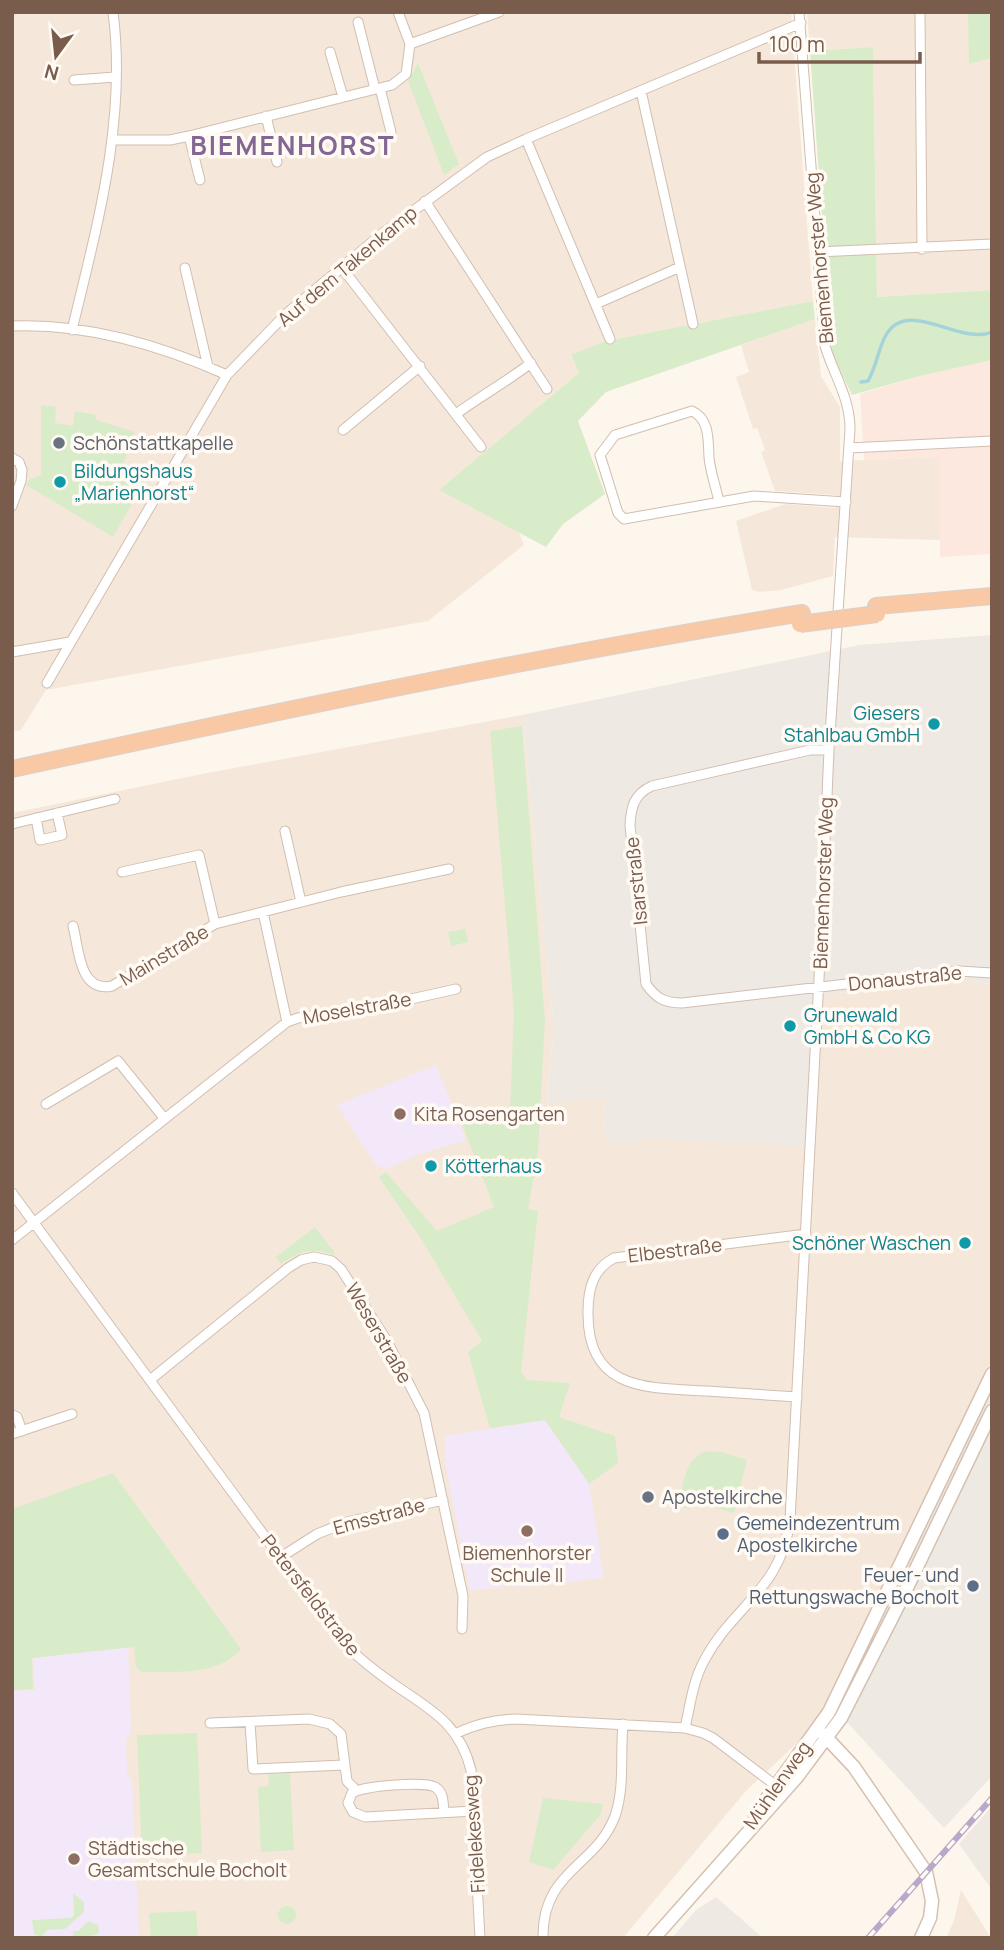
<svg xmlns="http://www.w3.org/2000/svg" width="1004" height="1950" font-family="Manrope,sans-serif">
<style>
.residential{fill:#f5e8da}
.commercial{fill:#fde8e0}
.industrial{fill:#efe9e4}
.education{fill:#f3e8fa}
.green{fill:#d8ecc9}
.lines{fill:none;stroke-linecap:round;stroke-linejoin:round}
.stream{stroke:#a5d3da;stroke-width:3.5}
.minor-casing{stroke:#d1beb0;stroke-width:11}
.secondary-casing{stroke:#d6c0b0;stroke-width:15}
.trunk-casing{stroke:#dad1cd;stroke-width:18}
.minor{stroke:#fff;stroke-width:9}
.secondary{stroke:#fff;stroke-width:12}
.trunk{stroke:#f9c8a4;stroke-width:16}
.rail-casing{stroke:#b9a8c9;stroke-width:6}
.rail{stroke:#fffaf3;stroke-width:3.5;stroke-dasharray:10;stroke-linecap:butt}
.trunk-bridge-casing{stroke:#dad1cd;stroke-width:18;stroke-linecap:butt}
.trunk-bridge{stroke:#f9c8a4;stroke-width:16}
.worship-dot{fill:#6b7280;stroke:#fffaf3;stroke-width:2.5}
.culture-dot{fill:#0f9aa8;stroke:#fffaf3;stroke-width:2.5}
.education-dot{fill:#8d6e63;stroke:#fffaf3;stroke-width:2.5}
.service-dot{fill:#5c6f8a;stroke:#fffaf3;stroke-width:2.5}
.labels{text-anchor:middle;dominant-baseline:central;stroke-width:7;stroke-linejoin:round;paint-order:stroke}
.street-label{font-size:19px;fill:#7a5c4d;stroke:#fffaf3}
.worship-label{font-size:19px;fill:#5b616d;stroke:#fffaf3;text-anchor:start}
.culture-label{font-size:19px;fill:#0d838f;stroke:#fffaf3;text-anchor:start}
.education-label{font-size:19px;fill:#785e54;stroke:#fffaf3;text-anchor:start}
.service-label{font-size:19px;fill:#4e5e75;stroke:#fffaf3;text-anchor:start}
.district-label{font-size:26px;font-weight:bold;letter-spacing:2px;fill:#846695;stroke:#fffaf3}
</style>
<rect width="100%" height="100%" fill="#fdf6ec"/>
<!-- residential -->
<path class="residential" d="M12 12H791L813 301 606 341 571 356 579 373 440 490 519 532 524 545 428 621 46 690 21 730 12 732Z
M807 12H992V290L877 297 873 47 810 51Z
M815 319 821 376 840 407V461L940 457V540L835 537 833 576 781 590 759 592 752 590 736 521 785 504 836 508 837 495 775 491 761 452 765 450 757 428 753 429 736 377 749 372 741 345Z
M522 715 554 1028 547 1103 603 1098 606 1144 653 1139 817 995 958 981 992 984V1379L834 1708 746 1791 623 1938H12V813L202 774Z
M961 1890 991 1938H946L954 1921Z"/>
<!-- commercial -->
<path class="commercial" d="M992 360V554L940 557V457L864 460 860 394 920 376Z"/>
<!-- industrial -->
<path class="industrial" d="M992 635V984L958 981 818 995 808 1146 653 1139 606 1145 603 1098 547 1104 554 1028 522 715 859 645Z
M992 1379V1776L944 1828 834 1708Z
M992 1806V1890L959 1844Z
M716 1897 763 1938H672L696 1910Z"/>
<!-- education -->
<path class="education" d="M436 1065 466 1140 414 1156 384 1170 381 1166 378 1168 337 1105Z
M545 1420 589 1484 604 1578 526 1587 509 1586 470 1591 445 1462V1436Z
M128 1648 131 1730 126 1741 127 1774 132 1781 139 1938H12V1691L35 1690 33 1658 54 1656 67 1649Z"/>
<!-- green -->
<path class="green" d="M992 12V58L969 64 968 13Z
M873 47 877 297 992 290V360L920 376 852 395 832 354 810 51Z
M418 63 459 164 444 175 408 81Z
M813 301 815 319 606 392 578 421 605 494 563 524 546 547 439 490 579 373 571 355 606 341Z
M41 405 56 407 55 423 73 426 75 411 96 415V420L135 432 123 465 134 469 133 474 146 479 113 537 26 485 30 479 41 475Z
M522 726 545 1020 538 1152 528 1209 538 1211 521 1372 527 1380 570 1383 559 1417 615 1436 618 1463 589 1484 545 1420 490 1428 468 1352 482 1341 423 1242 379 1177 386 1172 437 1231 494 1207 462 1124 510 1107 514 1011 490 731Z
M465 929 468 942 451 946 448 932Z
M315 1227 335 1253 333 1255C313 1246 298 1252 281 1264L276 1257Z
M708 1451 722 1452 747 1460 734 1513 694 1502 691 1509 679 1506C683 1485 684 1457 708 1451Z
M113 1473 241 1649C217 1677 175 1671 141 1672L136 1667 134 1647 32 1658 33 1689 12 1690V1509Z
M197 1733 202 1853 142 1856 137 1735Z
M290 1773 294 1850 261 1852 258 1787 269 1786 268 1774Z
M543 1798 603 1804 601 1814 553 1870 529 1862Z
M73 1893 84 1902V1912L65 1929 48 1930 41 1937 34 1934 32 1920 71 1918 74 1915Z
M278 1915a9 9 0 1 1 18 0a9 9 0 1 1-18 0Z
M196 1911 198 1938H151L149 1913Z
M88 1921 98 1925 99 1932 96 1935 73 1938V1931H78Z"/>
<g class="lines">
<!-- stream -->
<path class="stream" d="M861 382 868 381C877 365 878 349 886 335 908 297 960 346 992 332"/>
<!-- minor casing -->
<g class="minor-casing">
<path id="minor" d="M920 12 922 249
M358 22 375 89
M410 44 499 12
M330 52 343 97
M74 80 115 77
M380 88 391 132
M641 91 693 324
M266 116 277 162
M189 136 200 180
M526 139 610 339
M112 140H170L189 136 392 85 406 74 410 44 398 12
M425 201 547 389
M817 252 992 244
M185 268 208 367
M342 268 481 447
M596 304 680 267
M12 326C87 323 160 345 227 375
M72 330C97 226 127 120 113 12
M456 414C481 396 506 382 531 363
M343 430 420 366
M849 448 992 441
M12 458 19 462 22 470 21 481 12 506
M719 502C716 487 710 471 709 457 708 441 710 419 692 411L615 435 600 455 618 513 624 519 754 496 846 502
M12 652 70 642
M47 683 227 375 286 314 383 233 487 157 526 139 801 23
M829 750H810L652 786C634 794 631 807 630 825L646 984C656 998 664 1003 682 1003L959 971 992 973
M36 818 40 840 62 835 57 813
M12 824 115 799
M285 831 301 902
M122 872 199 855 215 924
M263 912 287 1022
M73 926C79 949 79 993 112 986L215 924 341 892 449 869
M46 1104 118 1061 164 1118
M12 1193 344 1644C359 1658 375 1671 392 1683 429 1709 459 1722 471 1770L480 1938
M12 1240 287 1022 298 1018 380 1006 456 989
M150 1380 288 1268 301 1260 314 1257 332 1261 341 1269 387 1341 424 1413 463 1596 462 1629
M797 1397C767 1395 737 1393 707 1391 647 1388 587 1391 588 1312 588 1289 593 1269 614 1258L806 1234
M12 1415 17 1417 22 1431
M12 1434 72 1414
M281 1557 317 1534 347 1522 443 1500
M250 1722 253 1769 344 1765
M210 1723 309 1719 330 1724 341 1734 347 1781 356 1790
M685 1728C690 1706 693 1681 704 1661 733 1605 781 1591 790 1520L819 979 829 750 850 429C850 398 834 375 825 346L799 12
M455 1734C476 1724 493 1720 516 1719L685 1728 703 1733 713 1738 775 1785
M444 1812C443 1803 444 1792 435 1787 424 1781 361 1786 352 1793L348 1803 353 1812 365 1817 474 1811
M543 1938C542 1870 596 1867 615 1816 625 1787 620 1754 623 1724"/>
</g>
<!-- secondary casing -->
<g class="secondary-casing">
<path id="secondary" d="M823 1734 854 1767 926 1872 932 1901 930 1918 921 1938
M755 1815 829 1712 992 1374
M654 1938 797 1777 841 1718 903 1596 992 1411"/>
</g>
<!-- trunk casing -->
<g class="trunk-casing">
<path id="trunk" d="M876 606 992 596
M12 769C275 712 537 656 802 613"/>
</g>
<!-- minor -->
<use href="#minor" class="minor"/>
<!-- secondary -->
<use href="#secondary" class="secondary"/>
<!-- trunk -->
<use href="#trunk" class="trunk"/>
<!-- rail casing -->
<g class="rail-casing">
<path id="rail" d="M868 1938 992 1798"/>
</g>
<!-- rail -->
<use href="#rail" class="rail"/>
<!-- trunk-bridge casing -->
<g class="trunk-bridge-casing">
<path id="trunk-bridge" d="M800 624 877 614"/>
</g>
<!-- trunk-bridge -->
<use href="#trunk-bridge" class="trunk-bridge"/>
</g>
<!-- markers -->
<g class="worship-dot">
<circle cx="59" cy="443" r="7"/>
<circle cx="648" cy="1497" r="7"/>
</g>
<g class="culture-dot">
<circle cx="60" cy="482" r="7"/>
<circle cx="934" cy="724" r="7"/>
<circle cx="790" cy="1026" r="7"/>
<circle cx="431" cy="1166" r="7"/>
<circle cx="965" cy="1243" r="7"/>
</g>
<g class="education-dot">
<circle cx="400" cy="1114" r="7"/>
<circle cx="527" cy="1531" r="7"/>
<circle cx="74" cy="1859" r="7"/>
</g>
<g class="service-dot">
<circle cx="723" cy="1534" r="7"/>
<circle cx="973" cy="1586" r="7"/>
</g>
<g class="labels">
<!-- street labels -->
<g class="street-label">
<text transform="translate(819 258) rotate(-95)">Biemenhorster Weg</text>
<text transform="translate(347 266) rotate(-40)">Auf dem Takenkamp</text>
<text transform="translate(636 881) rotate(-96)">Isarstraße</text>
<text transform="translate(823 883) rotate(-88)">Biemenhorster Weg</text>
<text transform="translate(164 955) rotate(-31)">Mainstraße</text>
<text transform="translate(905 978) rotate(-6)">Donaustraße</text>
<text transform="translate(357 1008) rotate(-10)">Moselstraße</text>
<text transform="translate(675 1250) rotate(-7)">Elbestraße</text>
<text transform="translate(379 1333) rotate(60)">Weserstraße</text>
<text transform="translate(379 1516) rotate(-15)">Emsstraße</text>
<text transform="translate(311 1595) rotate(52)">Petersfeldstraße</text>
<text transform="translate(777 1785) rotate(-55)">Mühlenweg</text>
<text transform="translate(474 1834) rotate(-94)">Fidelekesweg</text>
</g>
<!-- worship labels -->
<g class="worship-label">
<text x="73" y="443">Schönstattkapelle</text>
<text x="662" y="1497">Apostelkirche</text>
</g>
<!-- culture labels -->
<g class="culture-label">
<text x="74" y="471">Bildungshaus<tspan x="74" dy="22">„Marienhorst“</tspan></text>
<text x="920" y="713" text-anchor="end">Giesers<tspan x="920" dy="22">Stahlbau GmbH</tspan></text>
<text x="804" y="1015">Grunewald<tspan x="804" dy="22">GmbH &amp; Co KG</tspan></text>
<text x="445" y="1166">Kötterhaus</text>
<text x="951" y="1243" text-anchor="end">Schöner Waschen</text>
</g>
<!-- education labels -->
<g class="education-label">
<text x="414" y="1114">Kita Rosengarten</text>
<text x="527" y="1553" text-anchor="middle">Biemenhorster<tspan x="527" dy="22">Schule II</tspan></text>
<text x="88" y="1848">Städtische<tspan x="88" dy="22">Gesamtschule Bocholt</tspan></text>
</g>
<!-- service labels -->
<g class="service-label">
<text x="737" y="1523">Gemeindezentrum<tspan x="737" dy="22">Apostelkirche</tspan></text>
<text x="959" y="1575" text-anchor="end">Feuer- und<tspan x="959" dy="22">Rettungswache Bocholt</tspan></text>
</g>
<!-- district labels -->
<g class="district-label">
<text x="293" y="145">BIEMENHORST</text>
</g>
</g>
<!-- border -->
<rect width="1004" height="1950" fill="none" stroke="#7a5c4d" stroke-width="28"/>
<!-- north arrow -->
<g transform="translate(56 56) rotate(195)" stroke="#fffaf3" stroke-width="5" paint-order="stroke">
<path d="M0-5L12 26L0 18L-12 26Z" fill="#7a5c4d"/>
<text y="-10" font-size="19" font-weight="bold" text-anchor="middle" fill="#7a5c4d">N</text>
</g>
<!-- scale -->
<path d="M759 52v10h161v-10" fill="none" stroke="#7a5c4d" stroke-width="3.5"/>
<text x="769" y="52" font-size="21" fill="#7a5c4d" stroke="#fffaf3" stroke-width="5" paint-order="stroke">100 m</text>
</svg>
